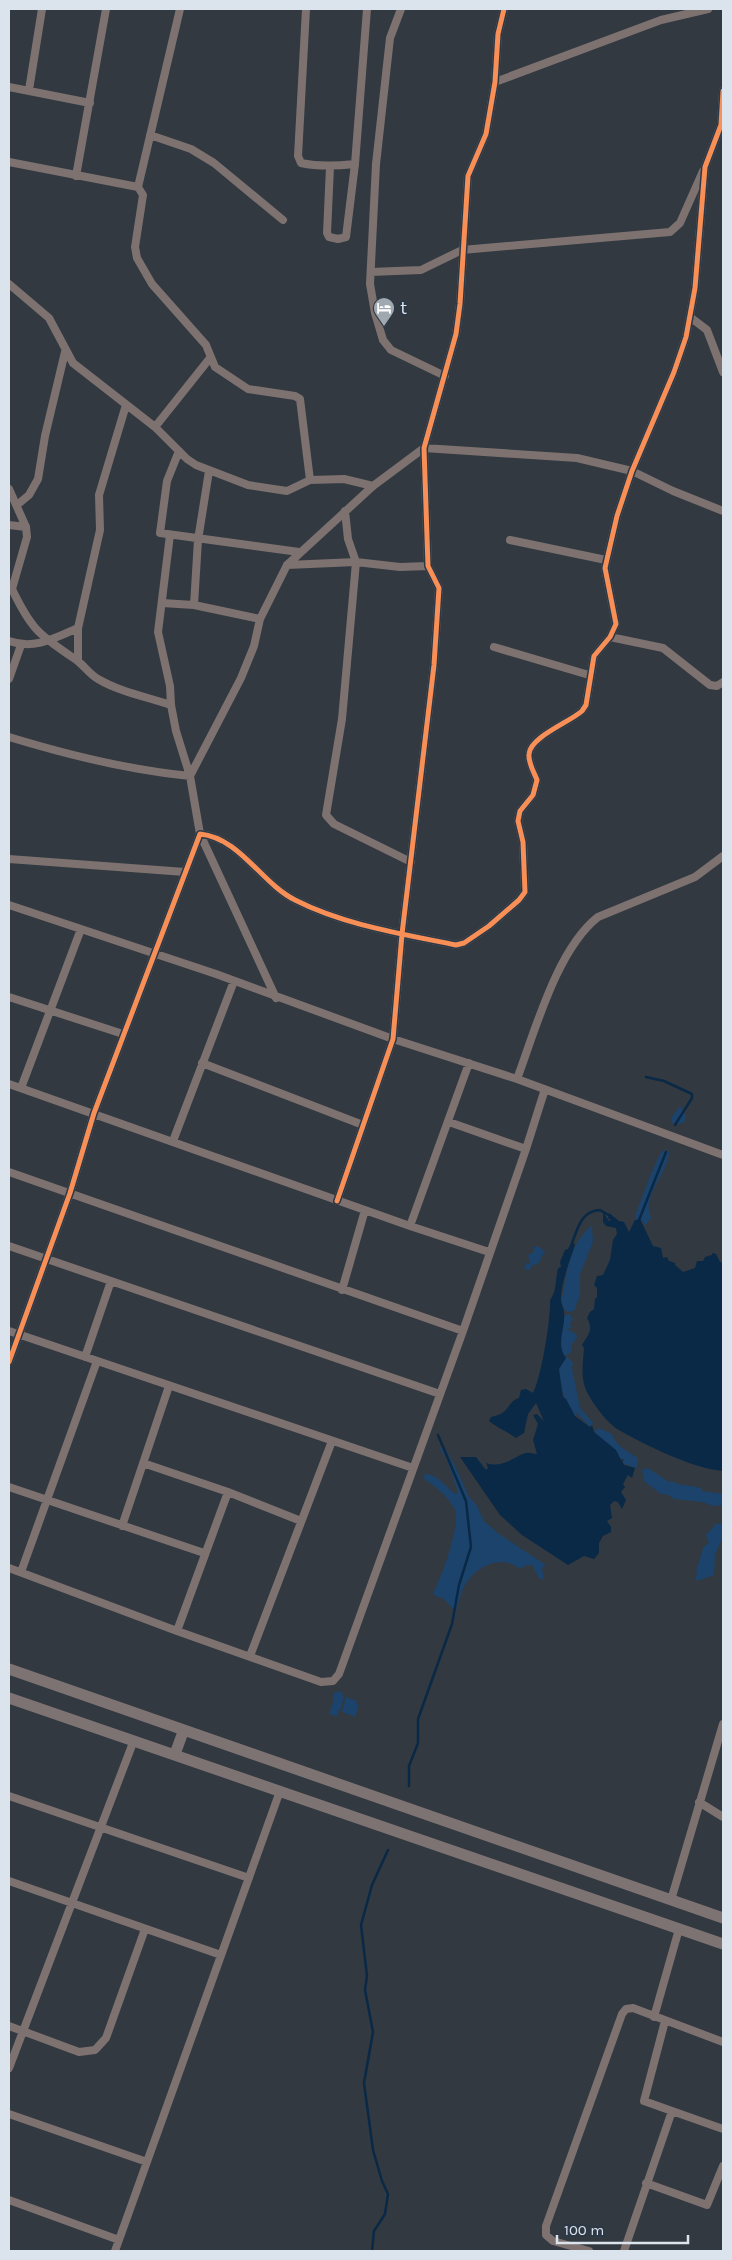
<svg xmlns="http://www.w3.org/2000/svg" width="732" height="2260" font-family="Karla,sans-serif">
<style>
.green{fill:#1c436b}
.water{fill:#092947}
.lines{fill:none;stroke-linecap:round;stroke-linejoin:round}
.stream{stroke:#092947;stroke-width:2.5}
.street{stroke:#7d7270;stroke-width:8}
.primary{stroke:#7d7373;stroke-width:11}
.cycleway-casing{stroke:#2c3846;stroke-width:8}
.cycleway{stroke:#f78f57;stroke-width:5}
.labels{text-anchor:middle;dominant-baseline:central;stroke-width:4;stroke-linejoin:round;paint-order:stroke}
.poi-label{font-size:19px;fill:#dbe3ec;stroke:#2c3846;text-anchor:start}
</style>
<rect width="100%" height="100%" fill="#323940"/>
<!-- green -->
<path class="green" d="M680 1106 686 1116 684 1123 673 1124 671 1118Z
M664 1150 669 1152C667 1172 653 1183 649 1204 648 1209 650 1213 651 1218L645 1226 643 1221 635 1220 636 1213C642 1200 656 1155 664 1150Z
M590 1227H592L593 1242 580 1274V1296L574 1311 567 1312C558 1305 563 1297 564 1288 568 1261 572 1244 590 1227Z
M537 1246 545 1251 538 1264 533 1265 529 1270 524 1269 526 1263 530 1264 528 1255 533 1253 534 1247Z
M570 1314 573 1320 570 1323 571 1328 567 1329 576 1334 577 1338 572 1344 571 1352 566 1356 562 1354 560 1340 564 1316Z
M568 1357 573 1363 572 1368 580 1408 593 1423 591 1428 574 1410 577 1415 575 1417C566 1403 548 1366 568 1357Z
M598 1428 612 1434C616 1447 627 1450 638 1458L637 1468 624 1464 623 1460 594 1432Z
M442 1444 455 1466 469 1497 476 1504 484 1521 499 1534 546 1565 542 1568 544 1580 539 1578 532 1565H527L520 1569C503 1554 478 1565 466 1583 459 1595 457 1611 452 1624L453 1609 444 1599 434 1595V1591C441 1580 461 1522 455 1510 448 1496 436 1487 423 1478L425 1474C438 1474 445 1487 456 1494L458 1492 446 1457 440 1449Z
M648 1468 669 1482 671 1481 678 1484 702 1488V1491L723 1494V1505L713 1506 702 1502 674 1499 669 1495 661 1494 644 1481 642 1470Z
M723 1523V1536L715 1555 714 1575 697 1581 695 1577 698 1574 696 1572C698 1562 702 1556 703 1547L709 1543 706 1535 716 1524Z
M341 1691 344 1697 340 1711H337L338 1717 329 1714 334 1699V1693Z
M346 1697 357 1701 356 1704 359 1705 355 1717 342 1712Z"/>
<!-- water -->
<path class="water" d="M603 1212 609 1221 611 1220 608 1218 609 1213 619 1221 624 1222 629 1232 635 1220 640 1219 653 1246 661 1248 663 1258 667 1257 669 1261 675 1263V1265L683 1272 695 1268 697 1261H703L705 1257 712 1255V1253L716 1254 720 1262H723V1471C694 1469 645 1445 619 1430 608 1424 593 1404 587 1392 580 1378 583 1363 584 1348L582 1345C588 1335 594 1330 587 1318L590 1312 594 1309 595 1299 597 1297V1288L594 1285 597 1276 603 1275 610 1260 613 1240 617 1234 616 1228 606 1226 603 1222Z
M572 1241 575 1245C570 1260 560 1286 561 1301 562 1305 564 1309 564 1312 566 1328 555 1343 566 1358L559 1369 563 1397 566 1399 575 1416 590 1427 592 1425 594 1432 616 1450 621 1460 625 1459 622 1461 624 1465 635 1468 632 1478 628 1475 623 1484 625 1487 621 1492 626 1500 622 1509 618 1502 614 1501 610 1505 612 1518 607 1521 611 1527V1532L603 1536 599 1543V1553L594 1559 584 1556 568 1565 522 1535 500 1515 460 1457H476L486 1470 488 1468 486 1463C506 1470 519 1451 530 1453 532 1453 534 1454 537 1454L533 1440 538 1424 533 1415 537 1414 544 1421 536 1403 528 1414 524 1433 516 1438C507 1431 499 1429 489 1421L491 1417C511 1414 506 1402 519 1398L521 1390 526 1389 533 1393C541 1378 551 1319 550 1300 557 1291 555 1281 558 1268L561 1267 560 1262 565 1250 568 1249Z"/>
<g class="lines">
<!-- stream -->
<path class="stream" d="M646 1077 664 1081 692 1094V1098L675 1125
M639 1220 666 1152
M572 1243C578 1228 581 1211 600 1210L610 1216
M409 1786V1766L418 1743V1719L452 1624 459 1585 471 1547 466 1501 438 1435
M372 2251 374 2231 385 2214 388 2194 382 2181 373 2150 364 2083 373 2032 365 1990 367 1976 361 1925 372 1885 388 1850"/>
<!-- street -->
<path class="street" d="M306 9 298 156 301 163C319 167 337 166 355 164
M401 9 390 38 376 164 370 284 375 313 383 340 391 350 445 376
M495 82 661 20 708 9
M9 87 90 103
M29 90 42 9
M150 135 191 149 214 163 283 220
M9 162 138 187 180 9
M330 167 327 233 329 237 338 239 346 237 355 164 367 9
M76 176 106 9
M138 187 143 195 135 247 137 258 152 284 206 345 215 367 248 389 295 396 300 399 310 480
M371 272 421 270 462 250 670 232 680 223 703 171
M9 284 49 318 73 363 155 427 187 459 196 465 248 485 287 491 310 480 344 479 373 486
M690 317 707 330 723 372
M155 427 210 358
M179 451 167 481 160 533 299 552
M9 489 26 527 27 537 12 589C31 629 39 635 75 659 83 664 89 674 98 679 120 692 147 697 171 705
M17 505 29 495 38 479 45 436 65 352
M9 525 26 527
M510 540 606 560
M287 565 356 562 348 539 345 511
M162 603 194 605 260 619
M194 605 198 540 209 471
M610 637 663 648 710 685 717 686 723 682
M9 641C34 650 55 638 78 628
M494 647 589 675
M78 661V628L100 530 99 495 126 405
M9 679 21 645
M9 737C68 755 128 770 190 776L176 731 171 705 170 686 158 632 170 535
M9 859 185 872
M411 862 334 824 326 815 342 719 356 562 400 567 428 566
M9 905 216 974 393 1039 517 1079 723 1155
M9 997 123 1034
M276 998 200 834 190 776 241 678 254 646 260 619 287 565 373 486 424 448 577 458 632 471 673 491 723 511
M202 1063 363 1125
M517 1079C535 1031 557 949 598 917L695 877 723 856
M9 1084 410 1226 489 1252
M21 1088 81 929
M449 1122 526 1149
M173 1141 234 981
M9 1172 463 1331
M337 1201 393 1039 402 934 434 665 439 588 428 566 424 448 456 334 460 304 468 176 486 134 495 82 498 34 504 9
M410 1226 469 1063
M9 1246 440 1394
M342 1290 365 1210
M9 1331 413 1468
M85 1357 111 1281
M9 1362 70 1193 94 1113 200 834C240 838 261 883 295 900 344 925 403 934 456 945L464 943 489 926 519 900 525 892 523 842 518 821 520 811 533 795 537 780C534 772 528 763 529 754 530 737 570 722 582 711L586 705 594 656 610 637 616 624 605 568 617 516 632 471 674 372 686 337 695 288 705 167 721 125 723 91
M143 1463 228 1492 301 1521
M9 1487 204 1553
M122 1526 169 1386
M9 1568 177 1631 321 1682 333 1681 339 1674 463 1331 526 1149 545 1089
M21 1572 97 1361
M177 1631 228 1492
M250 1656 332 1441
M9 1796 249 1878
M699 1802 723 1817
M9 1881 221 1955
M671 1900 723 1724
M654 2017 679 1929
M665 2021 644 2101 672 2111
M9 2026 79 2052 95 2050 106 2038 145 1929
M9 2068 134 1740
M9 2114 147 2162
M646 2183 707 2205 723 2166
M9 2200 119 2240
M115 2251 280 1791
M589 2251 553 2241 546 2235V2226L622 2014 626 2009 633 2008 723 2042
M624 2251 672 2111 723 2129"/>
<!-- primary -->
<path class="primary" d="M9 1669 723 1918
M9 1698 723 1944
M175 1754 183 1732"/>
<!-- cycleway casing -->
<g class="cycleway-casing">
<path id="cycleway" d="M337 1201 393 1039 402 934 434 665 439 588 428 566 424 448 456 334 460 304 468 176 486 134 495 82 498 34 504 9
M9 1362 70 1193 94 1113 200 834C240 838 261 883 295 900 344 925 403 934 456 945L464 943 489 926 519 900 525 892 523 842 518 821 520 811 533 795 537 780C534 772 528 763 529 754 530 737 570 722 582 711L586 705 594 656 610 637 616 624 605 568 617 516 632 471 674 372 686 337 695 288 705 167 721 125 723 91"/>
</g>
<!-- cycleway -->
<use href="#cycleway" class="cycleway"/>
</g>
<!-- icons -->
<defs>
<g id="hotel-pin" transform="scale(1.125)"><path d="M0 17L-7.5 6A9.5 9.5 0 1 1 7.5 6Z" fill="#a0a8b0" stroke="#2c3846"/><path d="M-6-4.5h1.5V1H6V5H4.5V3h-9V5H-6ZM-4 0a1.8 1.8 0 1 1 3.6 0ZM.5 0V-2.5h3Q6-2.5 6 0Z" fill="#fff"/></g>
</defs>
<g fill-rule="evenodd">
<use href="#hotel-pin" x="384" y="308"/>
</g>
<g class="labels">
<!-- poi labels -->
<g class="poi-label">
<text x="400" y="308">t</text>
</g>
</g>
<!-- border -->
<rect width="732" height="2260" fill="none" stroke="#dbe3ec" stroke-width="20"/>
<!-- scale -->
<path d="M557 2235v8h131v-8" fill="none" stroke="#dbe3ec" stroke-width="2.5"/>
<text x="564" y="2235" font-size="15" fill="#dbe3ec" stroke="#2c3846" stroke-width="4" paint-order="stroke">100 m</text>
</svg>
